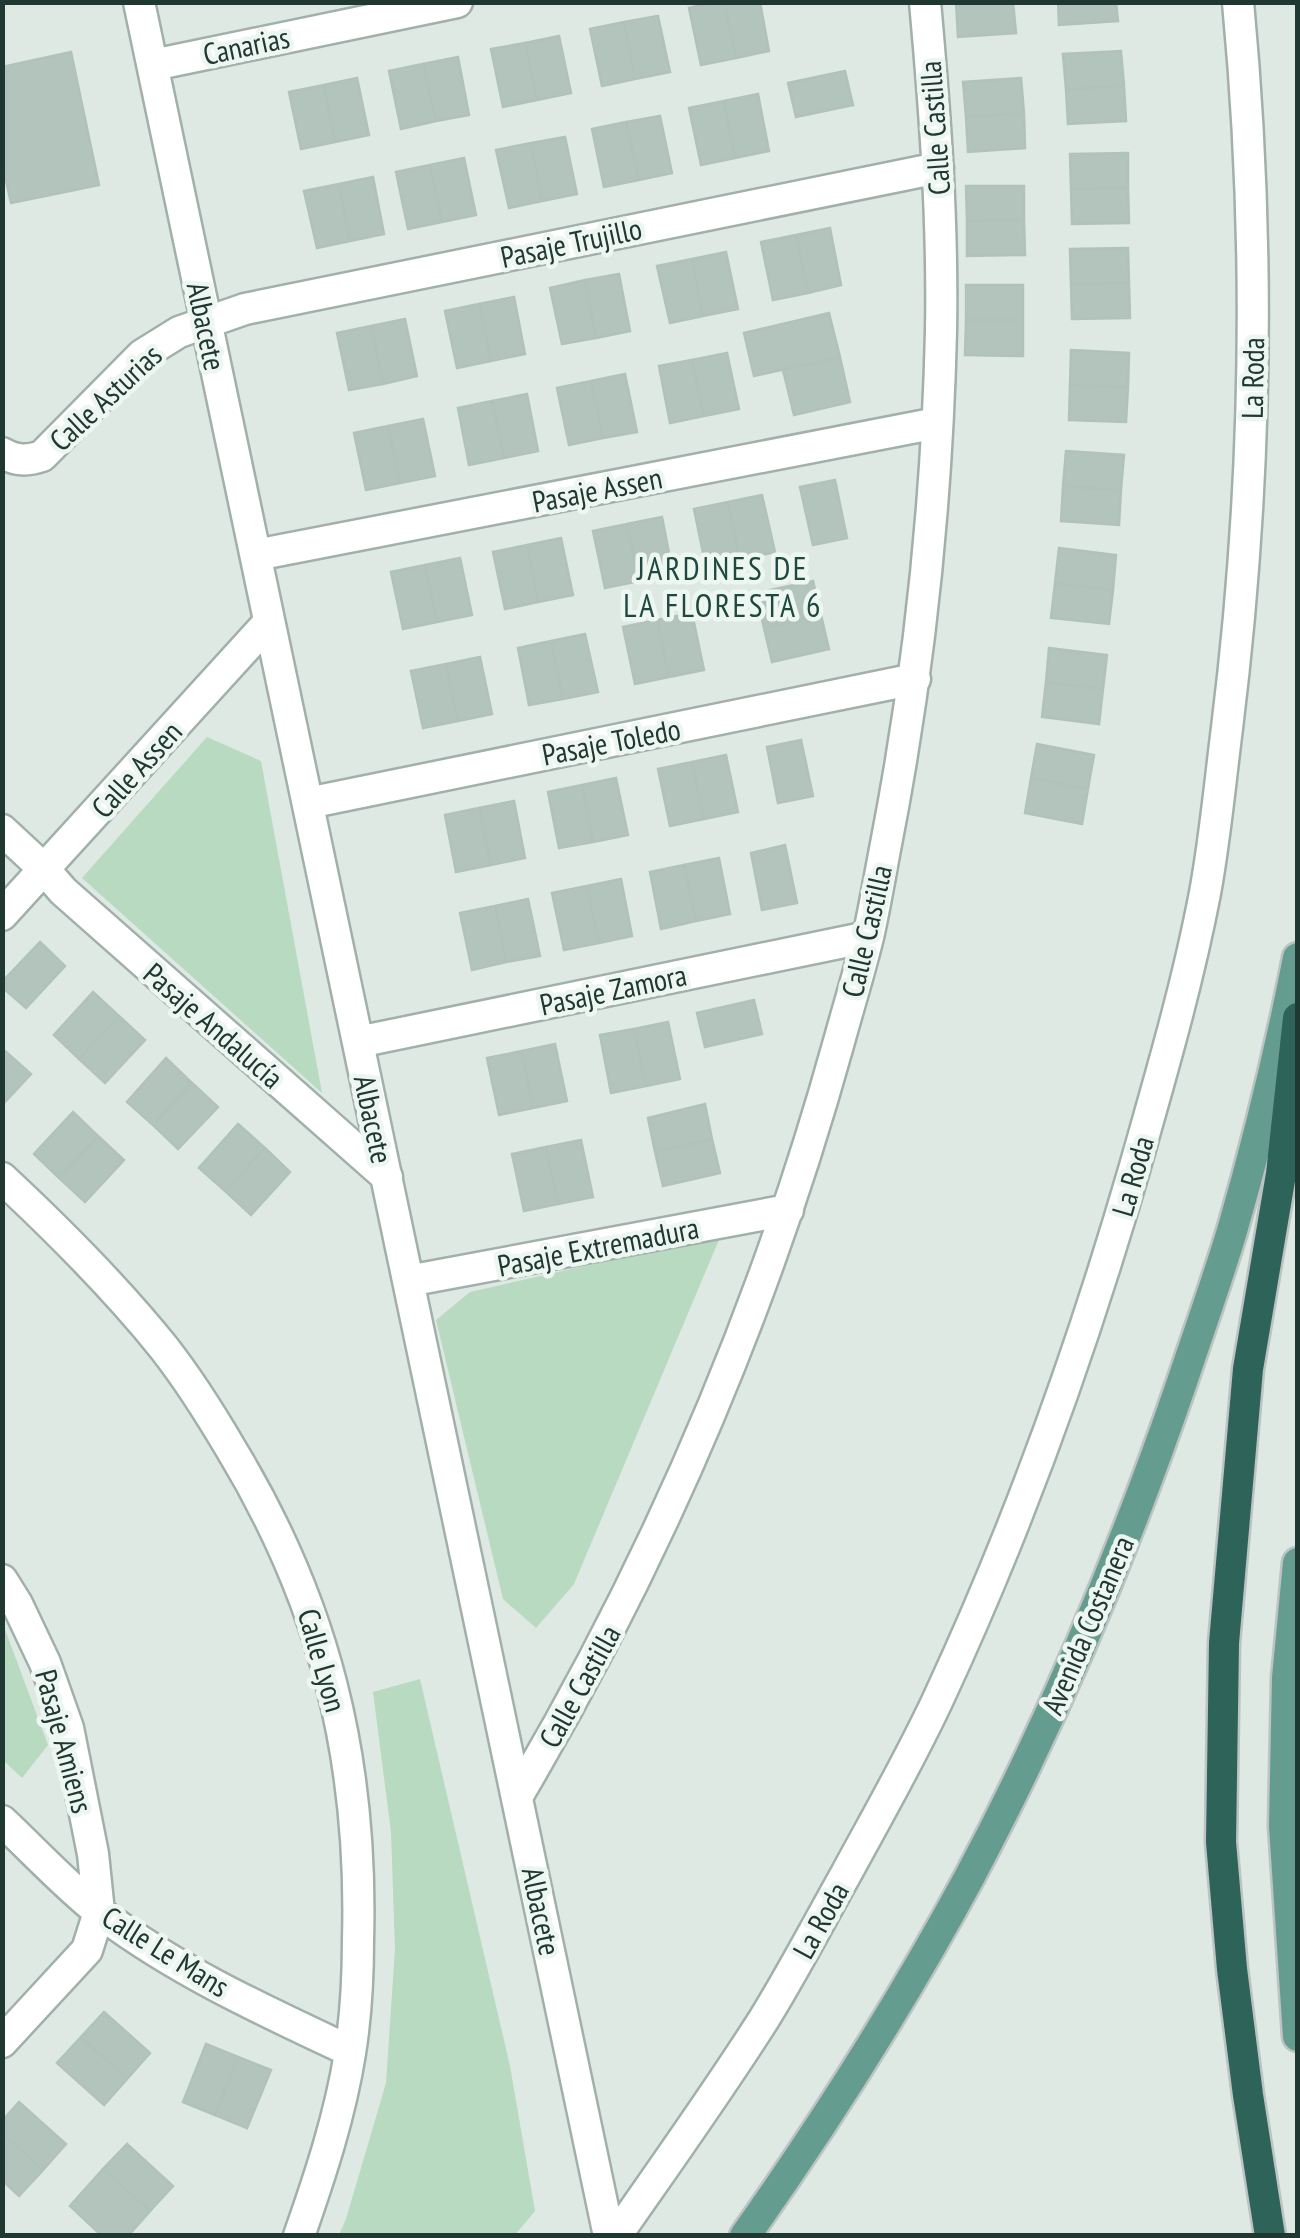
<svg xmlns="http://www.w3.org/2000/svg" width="1300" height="2238" font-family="'PT Sans Narrow',sans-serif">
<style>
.green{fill:#b7dac0}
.building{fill:#b3c4bd;stroke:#b1c2bb;stroke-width:2.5}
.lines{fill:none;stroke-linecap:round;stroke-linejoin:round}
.minor-casing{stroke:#a1b0ab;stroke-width:35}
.major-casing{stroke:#bcc3c2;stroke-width:35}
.highway-casing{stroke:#bcc3c2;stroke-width:35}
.minor{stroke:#fff;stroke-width:30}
.major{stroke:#649d8f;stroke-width:30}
.highway{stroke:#2d6358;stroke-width:30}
.labels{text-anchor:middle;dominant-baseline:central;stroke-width:9;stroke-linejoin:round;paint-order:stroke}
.street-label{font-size:30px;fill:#203832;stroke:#eef6f2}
.neighbourhood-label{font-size:32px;letter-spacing:2.5px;fill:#1d493e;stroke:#eef6f2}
</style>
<rect width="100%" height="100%" fill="#dee9e4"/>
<!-- green -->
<path class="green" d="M207 737 261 761 322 1093 82 878Z
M721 1235 574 1584 536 1628 503 1599 436 1320 470 1292Z
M3 1624 48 1745 22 1778 3 1760Z
M420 1679 510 2066 535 2211 515 2235H339L346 2219 386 2083 395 1949 391 1832 373 1692Z"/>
<!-- building -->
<path class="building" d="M714 2H724L736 58 701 65 689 8Z
M724 2H760L769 51 736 58Z
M956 2H1013L1016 33 958 37Z
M1058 2H1116L1118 21 1059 25Z
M658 16 670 72 635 79 624 22Z
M624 22 635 79 602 86 590 29Z
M559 36 571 93 537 100 525 43Z
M525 43 537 100 503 107 491 49Z
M1121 51 1124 86 1066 89 1063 54Z
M71 52 99 185 11 203 2 162V67Z
M458 57 469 115 436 121 423 64Z
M423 64 436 121 401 129 389 71Z
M845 71 853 105 796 117 788 83Z
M357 78 369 135 335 142 324 85Z
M1021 78 1024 113 966 117 963 82Z
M324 85 335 142 301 149 289 92Z
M1124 86 1126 121 1068 124 1066 89Z
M758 94 769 151 735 158 724 101Z
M724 101 735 158 701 165 689 108Z
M1024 113 1025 148 968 152 966 117Z
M660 116 672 173 639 180 626 122Z
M626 122 639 180 604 187 592 129Z
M565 137 577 194 542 201 531 143Z
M531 143 542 201 509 208 496 150Z
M1128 153V188L1071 189 1070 154Z
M464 158 476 215 442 222 430 165Z
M430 165 442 222 408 229 396 172Z
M373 177 384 234 350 241 339 184Z
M339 184 350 241 317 248 304 191Z
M966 186H1024V220L967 221Z
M1128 188 1129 223 1072 224 1071 189Z
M1024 220 1025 255 967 256V221Z
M830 228 841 285 808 293 796 235Z
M796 235 808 293 773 300 761 242Z
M1128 248 1129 283 1071 284 1070 249Z
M726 252 738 309 703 316 692 259Z
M692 259 703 316 670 323 657 266Z
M619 274 630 331 596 338 585 280Z
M585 280 596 338 562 344 550 288Z
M1129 283 1130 318 1072 319 1071 284Z
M966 285H1023V320H966Z
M514 297 525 354 491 361 479 304Z
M479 304 491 361 457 368 445 311Z
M829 313 840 357 754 376 744 333Z
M405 319 417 376 383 384 371 326Z
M966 320H1023V356L965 355Z
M371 326 383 384 349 390 337 333Z
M1071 350 1129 353 1128 387 1070 385Z
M727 353 739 409 704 416 692 360Z
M840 357 850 402 794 415 783 370Z
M692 360 704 416 670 423 659 366Z
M625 374 637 432 603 438 591 381Z
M591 381 603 438 569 445 557 388Z
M1070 385 1128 387 1126 422 1069 420Z
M527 394 538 451 504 458 492 401Z
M492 401 504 458 469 465 458 408Z
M423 419 435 476 400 483 388 426Z
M388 426 400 483 366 490 354 433Z
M1066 451 1124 455 1121 490 1063 486Z
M835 480 847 538 813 545 800 487Z
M1063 486 1121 490 1119 525 1061 521Z
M762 495 775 552 740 560 728 502Z
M728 502 740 560 706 567 694 509Z
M662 517 673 574 639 581 627 524Z
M627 524 639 581 605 588 593 531Z
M561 538 573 595 538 602 527 545Z
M527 545 538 602 505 609 493 552Z
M1059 548 1116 555 1113 590 1055 583Z
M460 558 472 615 437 622 425 565Z
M425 565 437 622 403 629 391 572Z
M813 581 821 615 764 628 756 593Z
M1055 583 1113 590 1109 624 1051 618Z
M692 613 704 670 669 677 657 620Z
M821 615 829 649 772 662 764 628Z
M657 620 669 677 635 684 623 627Z
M585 634 598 692 563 699 551 641Z
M551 641 563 699 529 705 518 648Z
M1049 648 1107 655 1103 689 1046 682Z
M480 657 492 714 458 721 446 664Z
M446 664 458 721 423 728 411 671Z
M1046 682 1103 689 1099 724 1042 717Z
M801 740 813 796 778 803 767 747Z
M1037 744 1094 755 1088 789 1031 778Z
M726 755 738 812 704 819 692 762Z
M692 762 704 819 670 826 658 769Z
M616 778 628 835 593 842 582 785Z
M1031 778 1088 789 1082 824 1025 813Z
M582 785 593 842 559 848 548 792Z
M514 801 525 858 491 865 479 808Z
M479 808 491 865 456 872 445 815Z
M785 845 797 903 762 910 751 853Z
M719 858 730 914 696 921 684 865Z
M684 865 696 921 661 929 650 872Z
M621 879 632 936 599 943 587 886Z
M587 886 599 943 564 950 552 893Z
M528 899 540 956 506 962 495 906Z
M495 906 506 962 472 970 460 913Z
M40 942 65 966 26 1008 2 987V982Z
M93 992 119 1016 79 1059 54 1035Z
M754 1000 762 1034 705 1047 697 1013Z
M119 1016 145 1040 105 1083 79 1059Z
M668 1022 680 1079 646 1086 634 1029Z
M634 1029 646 1086 611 1093 600 1035Z
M555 1044 567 1101 533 1108 522 1051Z
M5 1051 31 1074 2 1105V1053Z
M522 1051 533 1108 499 1115 487 1058Z
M166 1058 192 1083 153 1125 127 1102Z
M192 1083 218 1107 178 1149 153 1125Z
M705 1104 712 1139 655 1152 648 1118Z
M73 1112 98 1136 59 1178 34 1154Z
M238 1124 265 1148 225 1191 199 1168Z
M98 1136 124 1160 85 1202 59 1178Z
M712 1139 720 1173 663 1186 655 1152Z
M581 1140 593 1197 558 1204 546 1147Z
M546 1147 558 1204 524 1211 512 1154Z
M265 1148 290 1172 251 1215 225 1191Z
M104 2012 150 2053 127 2079 81 2037Z
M81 2037 127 2079 104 2105 57 2063Z
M206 2044 238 2057 215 2115 183 2102Z
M238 2057 271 2070 247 2128 215 2115Z
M19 2102 66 2144 43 2170 2 2133V2121Z
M2 2133 43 2170 19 2196 2 2180Z
M127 2144 173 2186 150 2211 103 2169Z
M103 2169 150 2211 128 2236H102L70 2206Z"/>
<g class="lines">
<!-- minor casing -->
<g class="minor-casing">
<path id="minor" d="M139 2 609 2236
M153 65 457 2
M2 453C16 461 27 461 42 456L142 355 179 332 245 309 938 168
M256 555 937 423
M308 803 915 679
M2 830 44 869 63 891 387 1177
M2 915 269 622
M358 1042 868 937
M2 1178C60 1232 115 1287 164 1348 189 1380 211 1415 231 1449 325 1604 363 1760 358 1940 358 1978 356 2016 350 2053 340 2116 320 2176 299 2236
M408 1281 788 1210
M2 1580 17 1604 45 1663 68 1728 93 1854 99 1912 87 1950 2 2042
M518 1795C658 1558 764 1311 838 1045 848 1009 859 973 868 937 875 906 880 875 886 844 919 675 937 504 941 331 943 221 935 112 925 2
M2 1821C35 1852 67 1887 103 1915 179 1972 265 2011 350 2051
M616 2236C666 2164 717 2093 764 2019 793 1972 819 1922 846 1874 878 1815 912 1756 940 1695 1019 1525 1082 1349 1134 1170 1160 1078 1187 987 1205 893 1215 839 1220 783 1227 728 1257 487 1261 244 1238 2"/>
</g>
<!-- major casing -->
<g class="major-casing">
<path id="major" d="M1298 1563 1287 1678 1284 1826 1298 2036
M745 2236C827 2120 903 2000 970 1876 1054 1718 1124 1551 1182 1382 1199 1331 1217 1281 1232 1231 1258 1141 1280 1050 1298 958"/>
</g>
<!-- highway casing -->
<g class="highway-casing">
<path id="highway" d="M1270 2236 1248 2095 1232 1969 1221 1842 1224 1643 1248 1369 1281 1174 1298 1018"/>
</g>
<!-- minor -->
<use href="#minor" class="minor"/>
<!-- major -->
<use href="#major" class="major"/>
<!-- highway -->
<use href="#highway" class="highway"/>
</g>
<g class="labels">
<!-- street labels -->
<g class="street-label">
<text transform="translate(246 45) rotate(-12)">Canarias</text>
<text transform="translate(934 128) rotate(-94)">Calle Castilla</text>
<text transform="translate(571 242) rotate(-12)">Pasaje Trujillo</text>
<text transform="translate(207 326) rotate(78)">Albacete</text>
<text transform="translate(1252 378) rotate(-89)">La Roda</text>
<text transform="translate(105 397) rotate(-43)">Calle Asturias</text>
<text transform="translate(597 489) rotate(-11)">Pasaje Assen</text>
<text transform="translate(611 741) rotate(-11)">Pasaje Toledo</text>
<text transform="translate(136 769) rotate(-48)">Calle Assen</text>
<text transform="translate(866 931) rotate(-77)">Calle Castilla</text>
<text transform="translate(613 989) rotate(-12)">Pasaje Zamora</text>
<text transform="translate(214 1025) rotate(41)">Pasaje Andalucía</text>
<text transform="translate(374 1119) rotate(78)">Albacete</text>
<text transform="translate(1132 1176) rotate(-74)">La Roda</text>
<text transform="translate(598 1246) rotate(-11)">Pasaje Extremadura</text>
<text transform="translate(1087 1625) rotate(-67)">Avenida Costanera</text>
<text transform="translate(323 1660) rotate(74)">Calle Lyon</text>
<text transform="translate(579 1686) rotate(-61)">Calle Castilla</text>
<text transform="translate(65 1741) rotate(75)">Pasaje Amiens</text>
<text transform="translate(542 1911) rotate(78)">Albacete</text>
<text transform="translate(820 1920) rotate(-61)">La Roda</text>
<text transform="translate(166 1951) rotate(32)">Calle Le Mans</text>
</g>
<!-- neighbourhood labels -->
<g class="neighbourhood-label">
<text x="723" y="568">JARDINES DE<tspan x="723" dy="37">LA FLORESTA 6</tspan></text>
</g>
</g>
<!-- border -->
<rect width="1300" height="2238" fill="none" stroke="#203832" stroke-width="10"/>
</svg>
